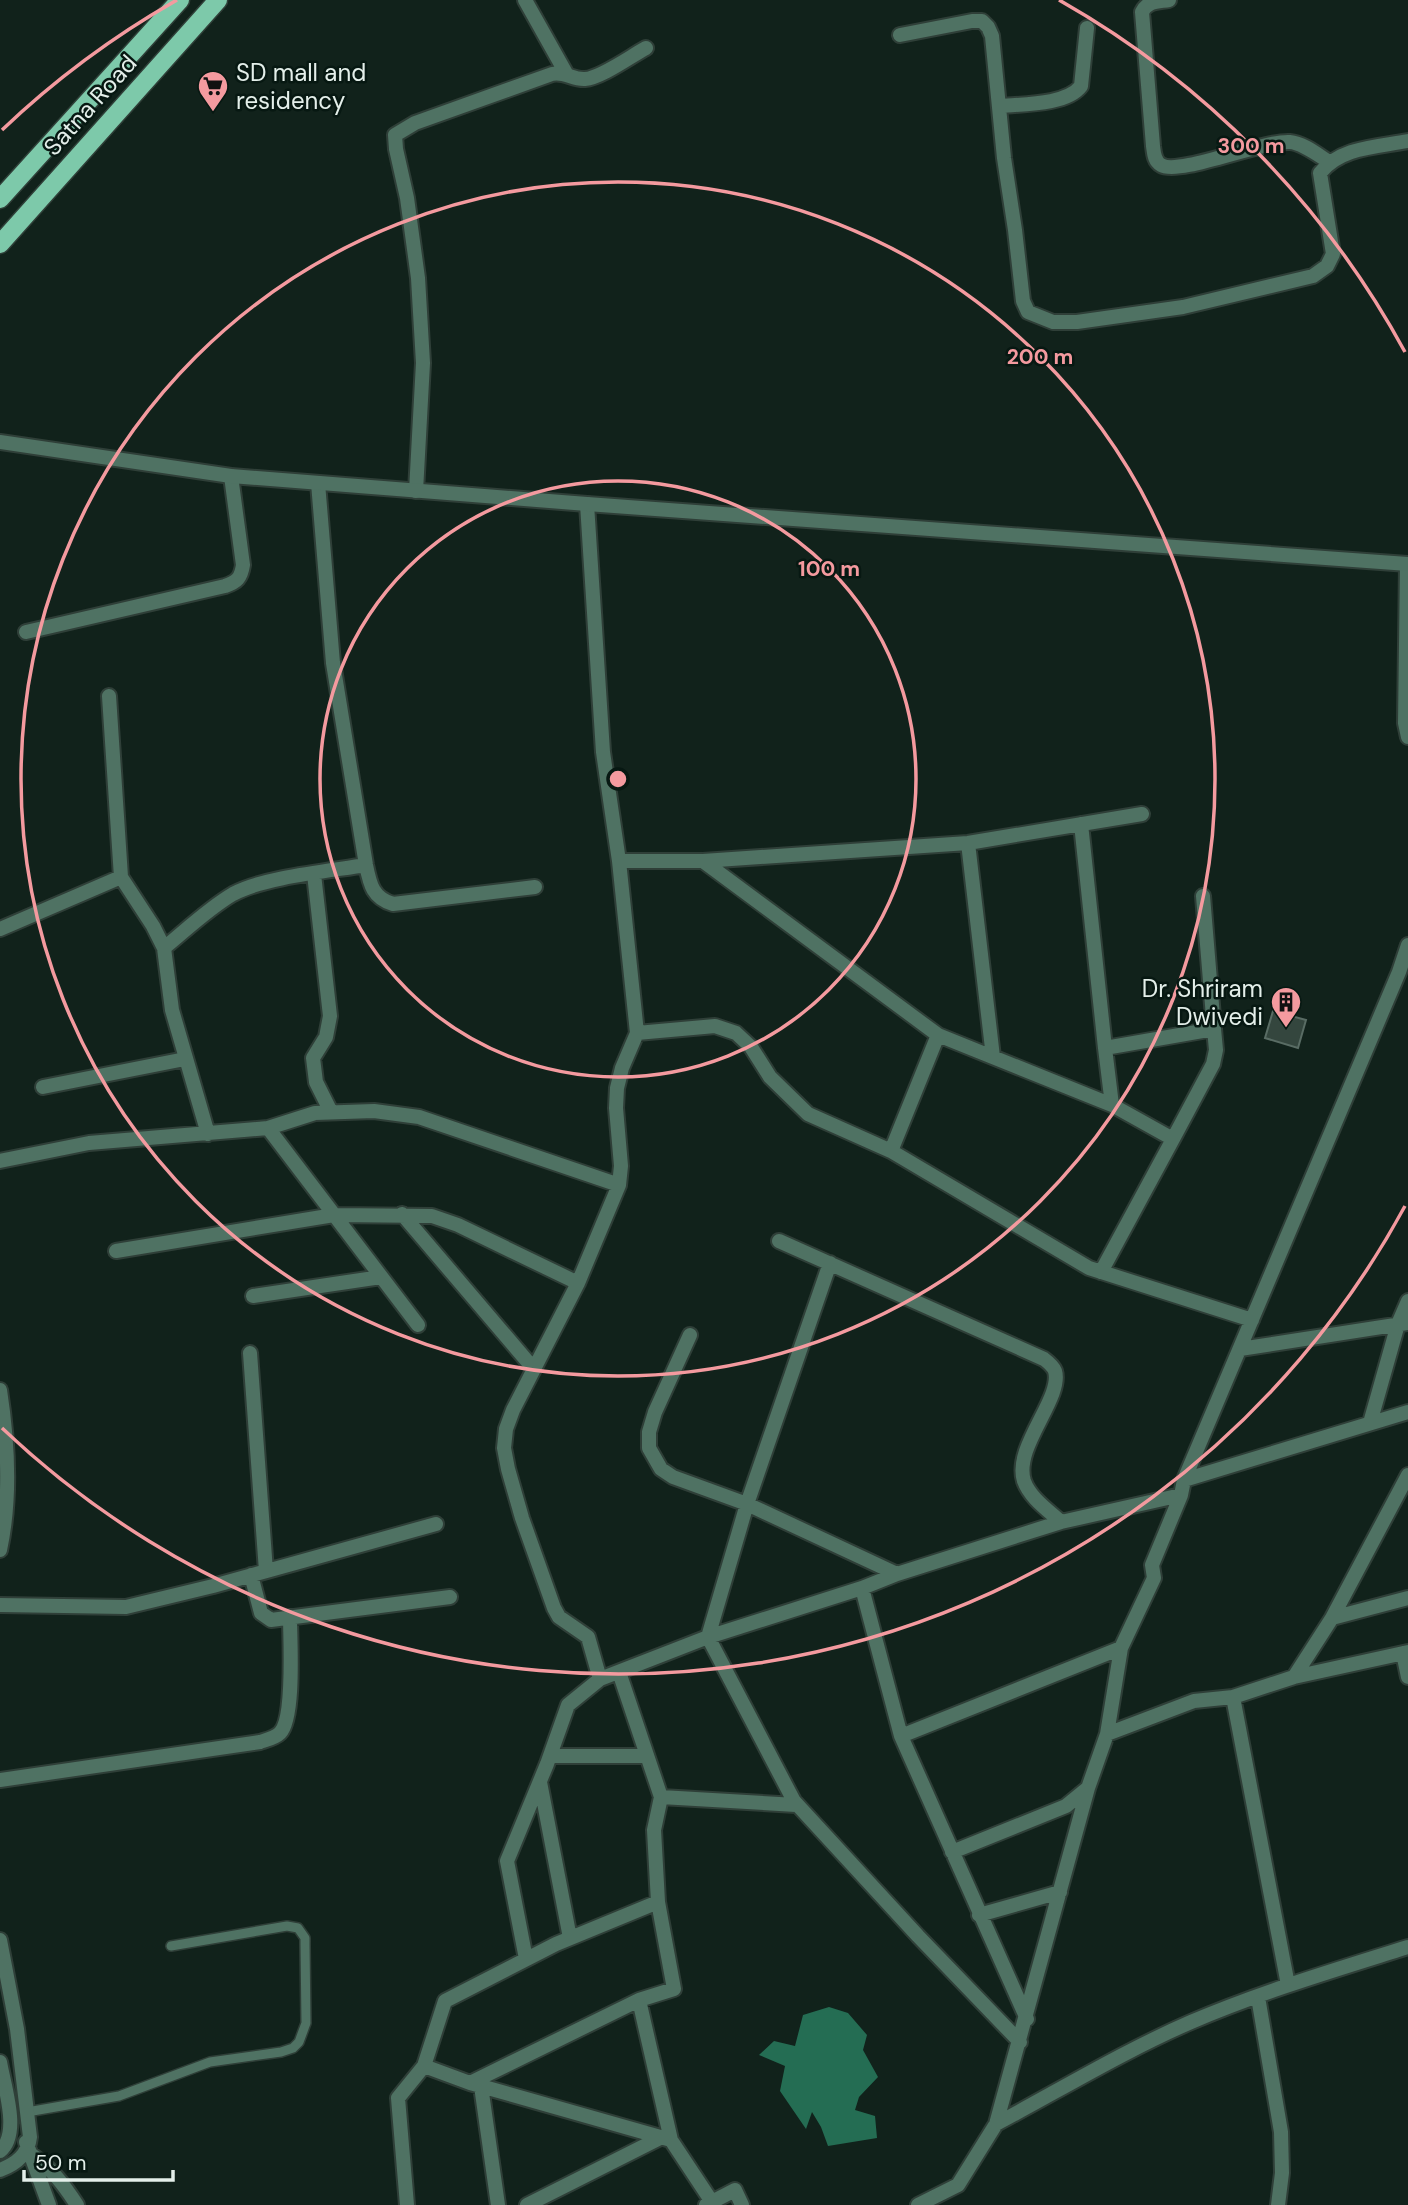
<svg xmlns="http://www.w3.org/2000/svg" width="1408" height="2205" font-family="'DM Sans',sans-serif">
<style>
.water{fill:#246d53}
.building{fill:#34463e;stroke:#596c64;stroke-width:2}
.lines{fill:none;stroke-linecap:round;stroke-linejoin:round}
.service-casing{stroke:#2f3f38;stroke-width:12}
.minor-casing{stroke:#2f3f38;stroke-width:18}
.tertiary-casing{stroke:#2f3f38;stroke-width:18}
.primary-casing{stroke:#2f3f38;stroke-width:21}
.service{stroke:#4f7263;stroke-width:9}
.minor{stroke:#4f7263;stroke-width:14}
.tertiary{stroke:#4f7263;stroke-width:14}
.primary{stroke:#7dc9aa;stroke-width:18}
.ring{fill:none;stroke:#f49a9f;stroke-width:3.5}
.labels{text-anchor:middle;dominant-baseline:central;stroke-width:5;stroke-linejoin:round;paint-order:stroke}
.poi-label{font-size:24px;fill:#e4efea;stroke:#071812;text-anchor:start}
.street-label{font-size:24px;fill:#e4efea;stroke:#071812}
.centre{fill:#f49a9f;stroke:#071812;stroke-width:3.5}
.ring-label{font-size:21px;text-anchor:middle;font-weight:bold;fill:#f49a9f;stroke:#071812;stroke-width:5;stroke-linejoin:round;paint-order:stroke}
</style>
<rect width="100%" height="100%" fill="#11221b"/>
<!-- water -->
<path class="water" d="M829 2007 848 2013 867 2035 863 2050 878 2077 859 2097 855 2110 875 2116 877 2138 828 2146 821 2127 812 2112 806 2129 780 2091 785 2066 759 2055 774 2041 795 2046 803 2015Z"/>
<!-- building -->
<path class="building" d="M1273 1011 1306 1020 1298 1048 1265 1038Z"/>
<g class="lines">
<!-- service casing -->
<g class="service-casing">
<path id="service" d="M27 2112 119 2096 210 2062 281 2052 293 2048 299 2042 306 2023 305 1945V1938L298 1928 287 1926 171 1946"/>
</g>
<!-- minor casing -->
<g class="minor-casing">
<path id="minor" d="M525 0 567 75
M1169 0C1158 2 1147 1 1142 12L1153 146C1154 153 1154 161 1161 165 1179 176 1263 140 1290 142 1303 143 1318 155 1329 162
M900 35 972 21H982L988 27 992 36 1004 158 1015 230 1023 301 1028 312 1053 322H1077L1183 307 1313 276 1327 266 1333 254 1320 173C1340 147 1377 147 1408 141
M999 106C1022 104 1067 105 1081 86L1087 28
M318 483 333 663 366 865C370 885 373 898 393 904L535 887
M416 491 423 363 418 278 407 198 396 149 395 135 415 123 552 74C564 71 573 80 585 79 601 78 631 56 646 48
M587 504 603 752 619 861 637 1033 715 1026 736 1033 751 1047 770 1077 808 1114 891 1151 938 1035
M1407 564 1405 723 1408 737
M26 632 225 586C237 582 241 578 243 565L231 476
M109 696 121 877 153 926 164 948 172 1010 208 1134
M1081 824 1105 1048
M968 843 993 1057
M619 861H703L968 843 1142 814
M703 861 938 1035 1112 1105 1105 1048 1214 1029 1203 896
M314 874 330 1016 326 1037 313 1058 316 1082 331 1112
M0 929 121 877
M164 948C186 930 209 908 233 894 264 877 330 871 366 865
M43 1087 185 1059
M268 1128 418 1325
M1173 1139 1213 1064 1216 1050 1214 1029
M891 1151 1089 1268 1252 1320
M0 1161 89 1143 268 1128 315 1113 374 1111 419 1117 619 1185
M402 1214 533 1368
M779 1241 1044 1359C1048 1362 1053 1366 1055 1371 1063 1398 1013 1447 1024 1481 1030 1498 1048 1510 1061 1522
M116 1251 334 1215 432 1216 458 1225 578 1283
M1101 1272 1173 1139 1112 1105
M253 1296 381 1277
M690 1335 655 1412 649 1432V1448L661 1469 673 1477 747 1504 897 1574
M1240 1349 1408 1323
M250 1353 266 1571
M0 1390C8 1442 11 1499 0 1550
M1370 1423 1398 1324 1408 1301
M1184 1480 1408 1412
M1181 1495 1184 1480 1399 972 1408 945
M251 1575 261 1613 271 1620 450 1597
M862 1588 901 1736 1121 1648
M0 1605 126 1607 213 1586 436 1524
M1332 1618 1408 1598
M708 1637 862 1588 897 1574 1061 1522 1181 1495 1152 1565 1154 1578 1121 1648 1107 1734 1194 1701 1233 1697 1294 1677 1408 1652
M708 1637 747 1504 830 1263
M1403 1653 1408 1677
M619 1672 661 1797
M1294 1677 1332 1618 1408 1475
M600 1679 588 1637 559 1617 554 1608 522 1518 508 1469 504 1448 506 1429 513 1410 578 1283 619 1185 621 1166 616 1108 617 1088 622 1068 637 1033
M1233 1697 1288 1985
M901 1736 1027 2019
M550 1756H647
M0 1780 260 1742C266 1740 275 1738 280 1733 295 1718 290 1640 290 1617
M540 1782 570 1938
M793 1800 918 1936 1020 2042
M952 1852 1066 1806 1088 1788
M979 1915 1060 1892
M0 1940 17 2029 30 2137C28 2155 16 2164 0 2170
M526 1959 507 1861 547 1764 568 1705 600 1679 708 1637 796 1805 661 1797 654 1830 658 1902 556 1944 445 2001 424 2066 470 2083 671 2140
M1258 1997 1281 2132 1282 2173 1278 2205
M639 2000 674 1989 658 1902
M0 2062C4 2086 21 2134 0 2151
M470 2083 639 2000 671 2140 712 2202
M481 2086 498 2205
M996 2124C1060 2090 1124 2051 1191 2022 1261 1992 1335 1970 1408 1947
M26 2142 49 2205
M32 2155C52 2169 64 2185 77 2205
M407 2205 398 2098 424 2066
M527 2205 662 2137
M706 2205 735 2190 742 2205
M918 2205 958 2185 996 2124 1088 1788 1107 1734"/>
</g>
<!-- tertiary casing -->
<g class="tertiary-casing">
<path id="tertiary" d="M0 442 231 476 587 504 1408 564"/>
</g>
<!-- primary casing -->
<g class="primary-casing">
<path id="primary" d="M0 199 180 0
M0 244 218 0"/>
</g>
<!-- service -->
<use href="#service" class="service"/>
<!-- minor -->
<use href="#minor" class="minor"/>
<!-- tertiary -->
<use href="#tertiary" class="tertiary"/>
<!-- primary -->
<use href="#primary" class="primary"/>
</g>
<!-- distance rings -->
<g class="ring">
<circle cx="618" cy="779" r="298"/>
<circle cx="618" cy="779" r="597"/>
<path d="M1405 1206A895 895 0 0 1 2 1428M2 130A895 895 0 0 1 177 0M1059 0A895 895 0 0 1 1405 352"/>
</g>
<!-- icons -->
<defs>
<g id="supermarket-pin" transform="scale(1.575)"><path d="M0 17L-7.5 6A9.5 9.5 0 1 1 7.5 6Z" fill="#f49a9f" stroke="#071812"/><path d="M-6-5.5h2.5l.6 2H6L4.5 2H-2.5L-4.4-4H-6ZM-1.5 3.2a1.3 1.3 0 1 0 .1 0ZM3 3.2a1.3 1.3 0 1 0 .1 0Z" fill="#111"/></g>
<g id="building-pin" transform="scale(1.575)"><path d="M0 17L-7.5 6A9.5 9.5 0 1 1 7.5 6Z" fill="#f49a9f" stroke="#071812"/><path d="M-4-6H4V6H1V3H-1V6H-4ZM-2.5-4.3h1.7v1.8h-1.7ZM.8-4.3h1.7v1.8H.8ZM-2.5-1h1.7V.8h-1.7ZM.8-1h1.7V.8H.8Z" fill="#111"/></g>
</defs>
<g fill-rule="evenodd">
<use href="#supermarket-pin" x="213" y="86"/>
<use href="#building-pin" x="1286" y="1002"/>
</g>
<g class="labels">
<!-- poi labels -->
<g class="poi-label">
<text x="236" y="72">SD mall and<tspan x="236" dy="28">residency</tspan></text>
<text x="1263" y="988" text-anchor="end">Dr. Shriram<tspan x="1263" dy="28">Dwivedi</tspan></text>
</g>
<!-- street labels -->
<g class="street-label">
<text transform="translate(90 105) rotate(-48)">Satna Road</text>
</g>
</g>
<circle cx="618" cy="779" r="10" class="centre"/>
<g class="ring-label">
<text x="1251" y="153">300 m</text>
<text x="1040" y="364">200 m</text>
<text x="829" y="576">100 m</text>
</g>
<!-- scale -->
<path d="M24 2170v10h149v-10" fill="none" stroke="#e4efea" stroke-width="3.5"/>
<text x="35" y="2170" font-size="21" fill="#e4efea" stroke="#071812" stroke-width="5" paint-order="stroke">50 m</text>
</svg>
